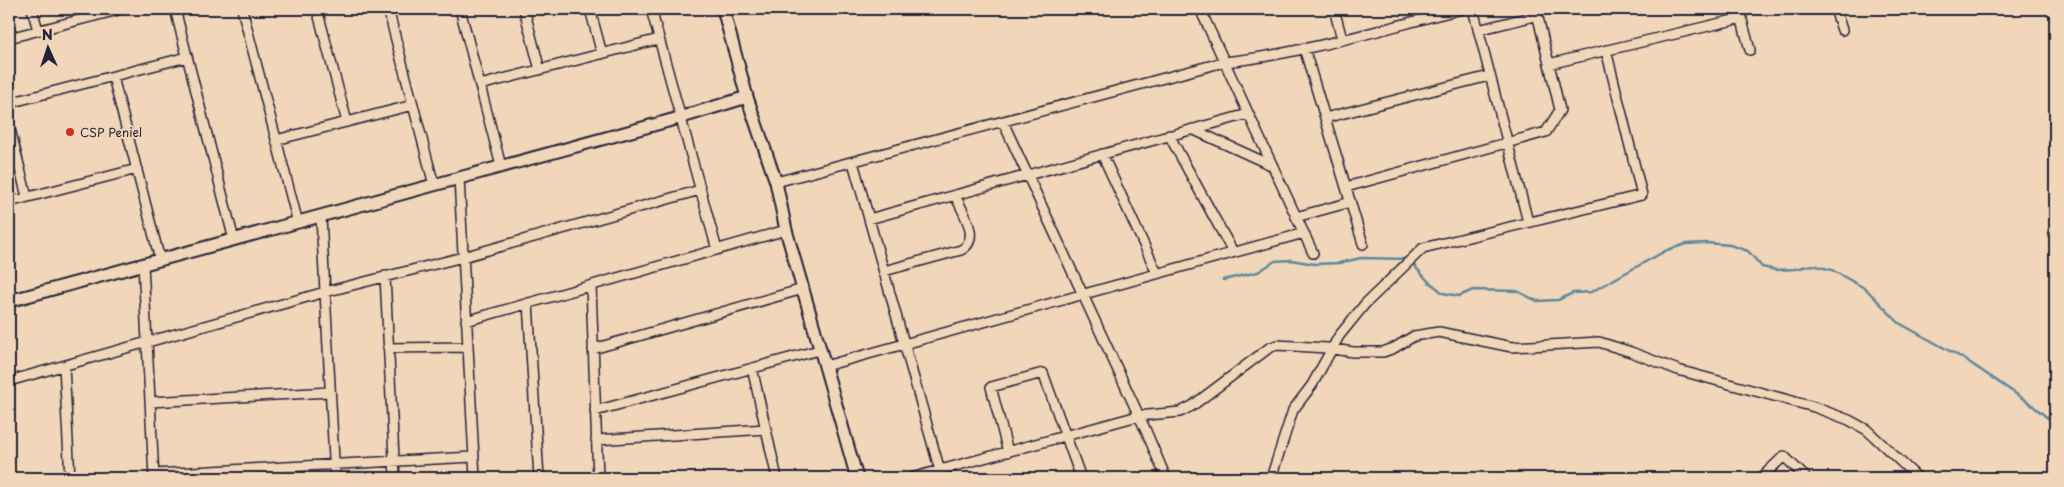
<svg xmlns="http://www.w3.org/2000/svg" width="2064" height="487" font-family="'Playpen Sans',sans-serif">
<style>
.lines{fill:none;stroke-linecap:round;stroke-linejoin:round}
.stream{stroke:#5b899e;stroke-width:2.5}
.street-casing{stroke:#22223b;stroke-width:12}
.secondary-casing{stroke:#22223b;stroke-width:15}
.street{stroke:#f2d6b9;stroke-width:9}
.secondary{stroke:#f2d6b9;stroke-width:11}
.poi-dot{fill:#c8321e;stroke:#f2d6b9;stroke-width:2}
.labels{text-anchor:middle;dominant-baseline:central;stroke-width:4;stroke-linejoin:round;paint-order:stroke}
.poi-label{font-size:12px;fill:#22223b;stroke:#f2d6b9;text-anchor:start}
</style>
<rect width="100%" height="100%" fill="#f2d6b9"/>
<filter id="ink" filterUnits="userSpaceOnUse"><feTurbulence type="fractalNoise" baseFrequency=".02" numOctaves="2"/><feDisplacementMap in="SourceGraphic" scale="10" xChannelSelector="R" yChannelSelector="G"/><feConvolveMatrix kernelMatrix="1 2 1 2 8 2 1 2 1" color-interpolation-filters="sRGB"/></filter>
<g filter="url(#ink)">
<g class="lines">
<!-- stream -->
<path class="stream" d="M1412 263 1428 281 1443 293 1459 296 1473 290 1517 291 1537 301 1558 300 1573 293 1591 292 1667 250 1686 244 1706 243 1730 245 1748 251 1762 267 1776 270 1795 269 1812 265 1832 270 1866 289 1899 323 1966 360 2028 402 2049 419 2055 420
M1223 280 1258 272 1275 261 1291 260 1314 264 1339 263 1361 258 1409 259"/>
<!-- street casing -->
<g class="street-casing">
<path id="street" d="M32 9 38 30
M175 9 234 240
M242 9 298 223
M317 9 347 122
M388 9 434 185
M460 9 501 166
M524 9 540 70
M590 9 602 54
M651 9 717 250
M1200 9 1313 253
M1334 9 1342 39
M1473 9 1528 222
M1739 9 1750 50
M1835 9 1842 30
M1478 30 1538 15
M9 38 122 9
M1304 48 1363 244
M1549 64 1742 18
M113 77 160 260
M480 85 659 39
M9 103 187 57
M1325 118 1489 76
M1003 122 1146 431 1166 478
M9 125 27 197
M1192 129 1273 166
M1169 135 1233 252
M276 140 413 105
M1102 154 1157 273
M853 162 942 478
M459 178 475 478
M776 182 1224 62C1303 54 1385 28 1462 9
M1346 187 1546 132 1560 110 1536 9
M9 202 137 169
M321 217 335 478
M1296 217 1351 202
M869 219 1248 114
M143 264 154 478
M884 271 961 250C982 239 962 211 955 195
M385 276 395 478
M591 286 598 478
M528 303 539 478
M466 321 786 230
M388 348 468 347
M593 349 803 289
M64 366 70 478
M825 366 1304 233
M752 368 777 478
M9 381 325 292 463 257 700 190
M150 402 330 392
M595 411 819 350
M596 440 766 429
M1008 452 991 387 1043 373 1081 478
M154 474 473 457
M911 478 1138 416 1180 412 1192 406 1269 348 1277 345 1327 348 1353 352H1383L1394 348 1414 336 1439 332 1512 347 1599 342 1631 352 1678 370 1814 407 1849 420 1867 430 1918 478
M1271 478 1293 410 1312 385 1339 336 1365 304 1423 248 1642 195 1606 50
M1761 478 1784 456 1806 478"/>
</g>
<!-- secondary casing -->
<g class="secondary-casing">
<path id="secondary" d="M723 9 747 97 776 182 786 230 857 478
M9 301 679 118 747 97"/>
</g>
<!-- street -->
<use href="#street" class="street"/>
<!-- secondary -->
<use href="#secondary" class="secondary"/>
</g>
</g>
<!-- markers -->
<circle class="poi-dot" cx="70" cy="132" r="5"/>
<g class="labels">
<!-- poi labels -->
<g class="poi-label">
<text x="80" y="132">CSP Peniel</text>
</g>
</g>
<!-- margin -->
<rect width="2064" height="487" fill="none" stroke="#f2d6b9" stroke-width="30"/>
<rect x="15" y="15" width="2034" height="457" fill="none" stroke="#22223b" stroke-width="2" filter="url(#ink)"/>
<!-- north arrow -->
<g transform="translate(48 48) rotate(357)" stroke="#f2d6b9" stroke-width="4" paint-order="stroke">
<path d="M0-4L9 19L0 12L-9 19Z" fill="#22223b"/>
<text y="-8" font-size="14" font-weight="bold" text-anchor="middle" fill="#22223b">N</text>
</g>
</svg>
